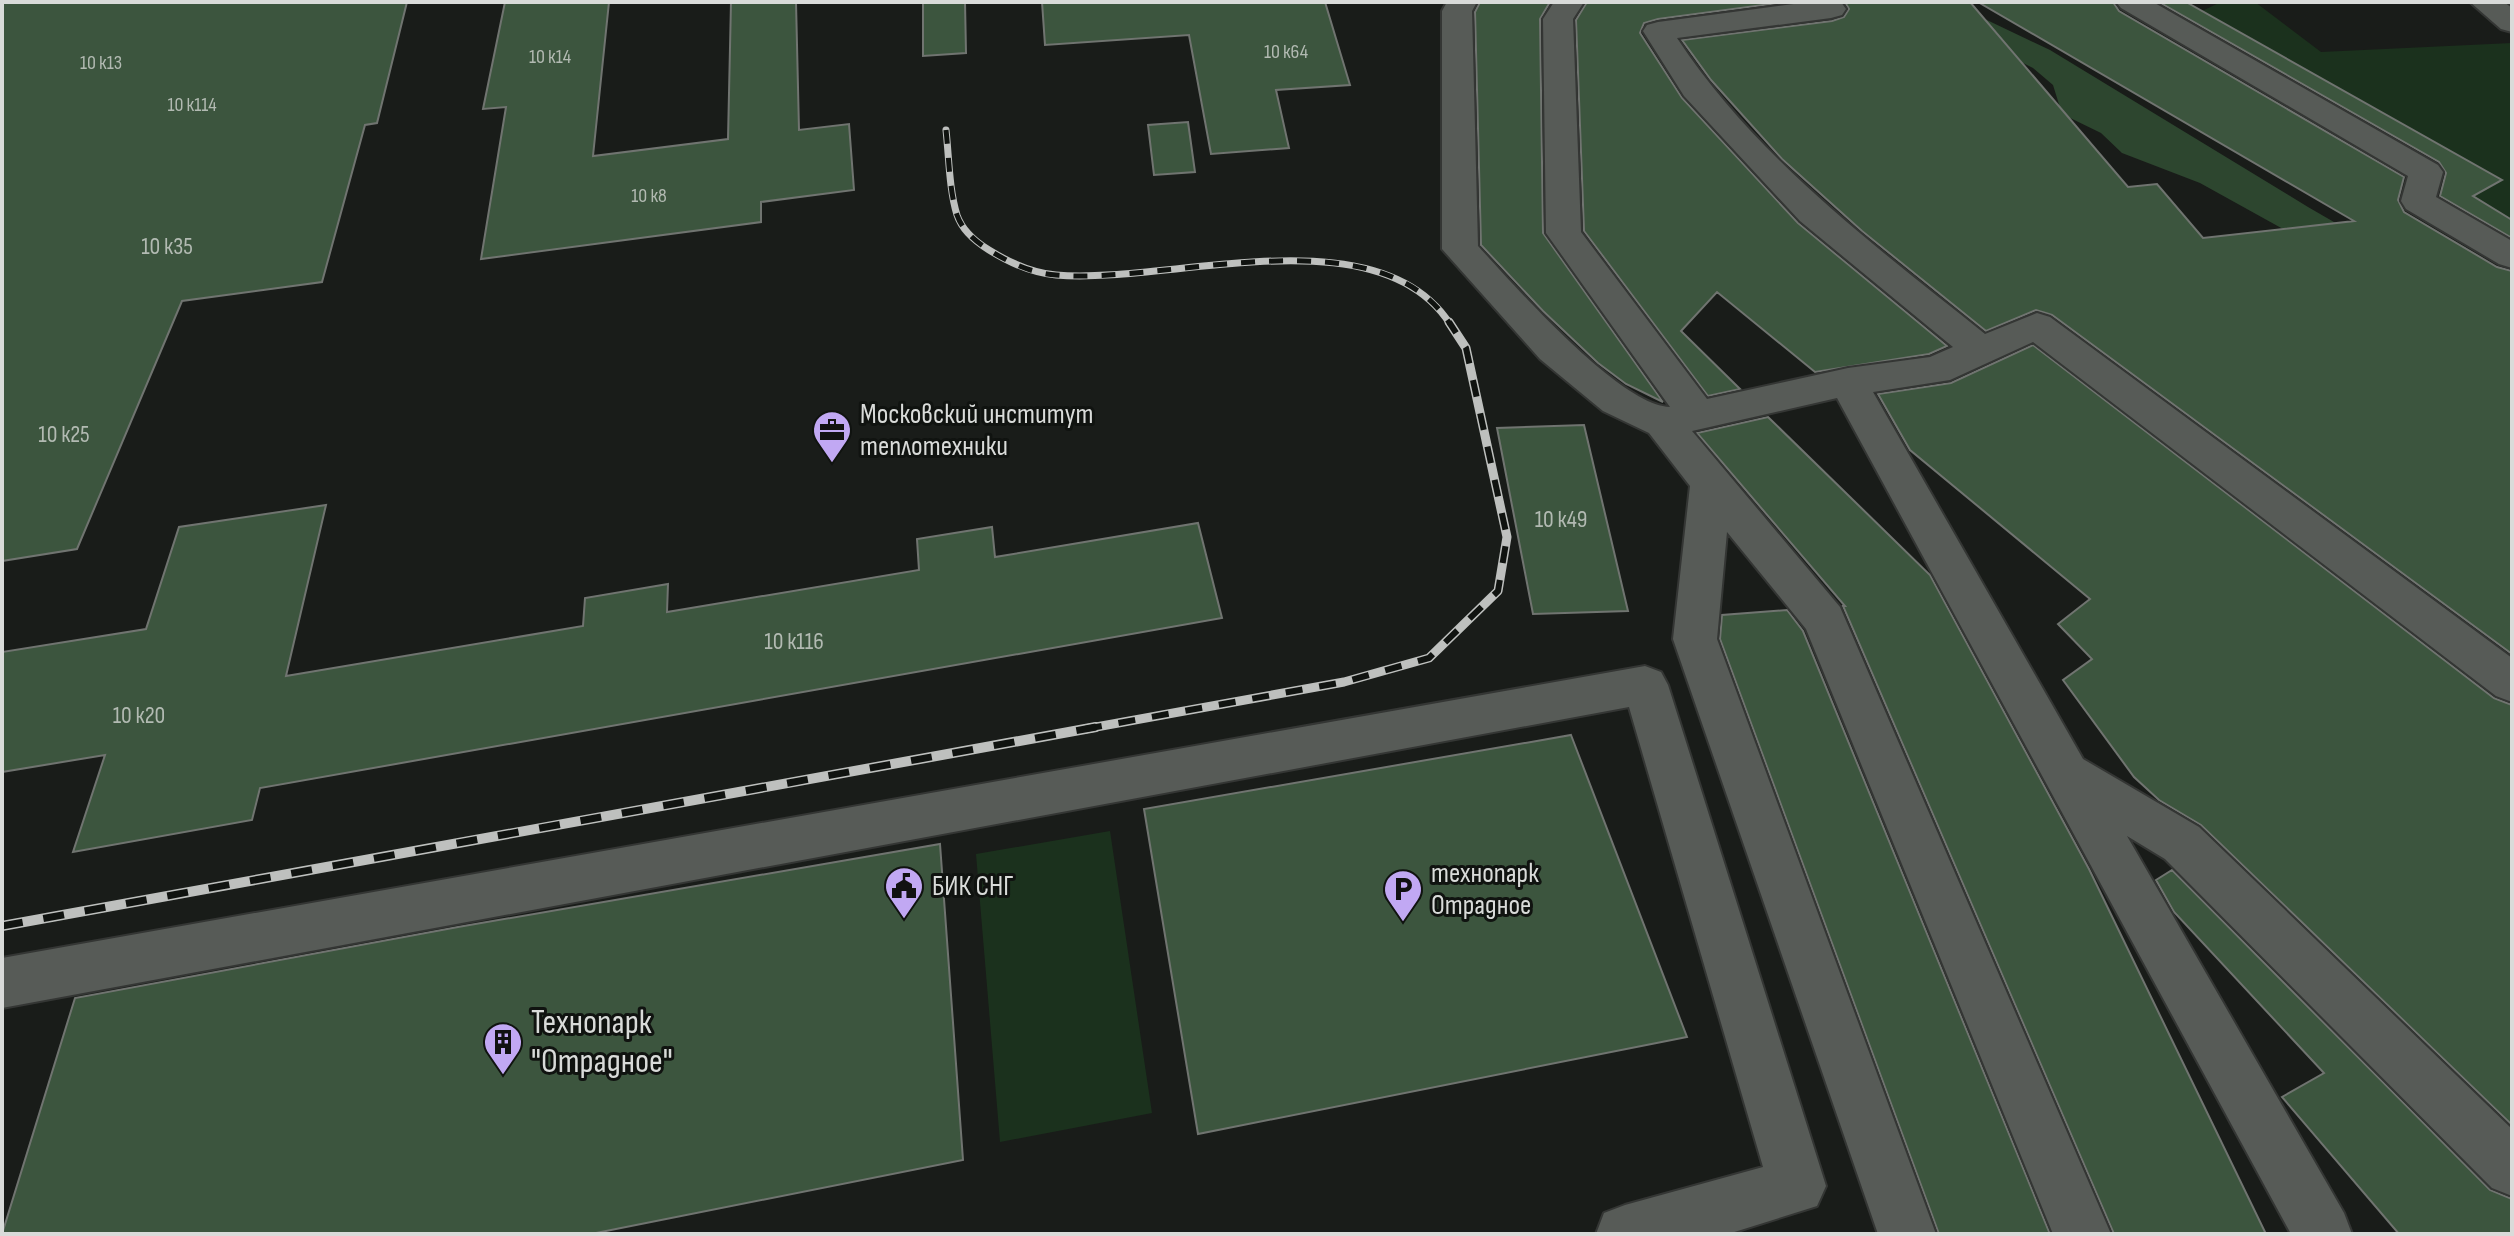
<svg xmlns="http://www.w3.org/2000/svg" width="2514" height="1236" font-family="'Sofia Sans Condensed',sans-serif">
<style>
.green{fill:#1b311d}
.forest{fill:#2d462f}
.building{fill:#3c553e;stroke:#707470;stroke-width:2}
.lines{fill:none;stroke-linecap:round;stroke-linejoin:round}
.minor-casing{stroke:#343634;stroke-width:4}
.minor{fill:#575b57;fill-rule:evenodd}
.rail-far2-casing{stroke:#bec0be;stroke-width:7}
.rail-far1-casing{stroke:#bec0be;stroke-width:9}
.rail-casing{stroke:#bec0be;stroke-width:10}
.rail-far2{stroke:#101310;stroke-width:5;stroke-dasharray:14;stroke-linecap:butt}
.rail-far1{stroke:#101310;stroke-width:6;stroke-dasharray:17;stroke-linecap:butt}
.rail{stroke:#101310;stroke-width:7;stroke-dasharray:21;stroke-linecap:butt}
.labels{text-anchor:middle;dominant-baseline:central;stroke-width:6;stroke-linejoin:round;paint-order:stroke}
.far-number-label{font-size:20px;fill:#b2bab2}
.number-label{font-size:24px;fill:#b2bab2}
.poi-label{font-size:28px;fill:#d9dbd9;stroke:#101310;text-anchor:start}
.near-poi-label{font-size:34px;fill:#d9dbd9;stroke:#101310;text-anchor:start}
</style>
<rect width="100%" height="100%" fill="#191c19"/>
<!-- green -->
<path class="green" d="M2221 2H2255L2321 52 2512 43V220L2473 196 2501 180 2202 11Z
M1110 831 1152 1113 1000 1142 976 854Z"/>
<!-- forest -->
<path class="forest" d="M1968 11 2050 50 2308 207 2512 325 2292 234 2200 183 2122 153 2101 133 2062 114 2053 85 2033 68 2007 55Z"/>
<!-- building -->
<path class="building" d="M2 2H407L377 123 365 125 322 282 182 301 77 549 2 561Z
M505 2H609L593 156 728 139 731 2H796L799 130 849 124 854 190 761 202V222L481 259 506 107 483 109Z
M923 2H965L966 53 923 56Z
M1042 2H1325L1350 85 1276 90 1289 148 1211 154 1189 35 1045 45Z
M1480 2H1550L1540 19 1543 233 1663 402 1626 384 1598 363 1543 311 1481 245 1475 12Z
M1587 2H1786L1658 19 1644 23 1640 33 1682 98 1798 223 1947 346 1929 354 1815 372 1717 292 1681 331 1740 389 1708 396 1584 231 1576 20Z
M1845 2H1970L2128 187 2157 184 2203 238 2354 221 1978 2H2113L2119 11 2404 177 2398 200 2404 212 2497 267 2512 271V654L2052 315 2036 310 1986 331 1862 231 1782 159 1711 80 1682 40 1832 21 1844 17 1849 9Z
M2159 2H2186L2502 180 2473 196 2512 220V238L2440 196 2446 173 2439 162Z
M1188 122 1195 172 1154 175 1148 125Z
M2033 345 2494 698 2512 705V1125L2201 825 2159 800 2134 777 2063 680 2092 659 2058 624 2090 599 1910 450 1878 394 1951 383Z
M1768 417 1930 575 2089 869 2266 1234H2114L1843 606H1845L1697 433Z
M1584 425 1628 611 1533 614 1497 428Z
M326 505 286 676 583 626 585 598 668 584 667 612 919 570 917 539 992 527 995 557 1198 523 1222 618 260 788 252 820 73 852 105 755 2 772V652L146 629 179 527Z
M1787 610 1803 631 2050 1234H1939L1720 639 1722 615Z
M1571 735 1687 1037 1198 1134 1144 809Z
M940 844 963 1160 591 1234H2L75 998 458 927Z
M2172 870 2490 1190 2512 1199V1234H2399L2282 1097 2324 1073 2174 912 2156 880Z"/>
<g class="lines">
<!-- minor casing -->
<g class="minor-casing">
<path id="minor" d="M1447 2H1477L1472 11 1478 246C1513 284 1620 406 1670 407L1546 233 1543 19 1554 2H1584L1573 19 1581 232 1707 399 1848 368 1930 357 1953 347 1800 221 1684 96 1643 31 1647 25 1658 22 1809 2H1841L1846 9 1842 15 1831 18 1677 38C1756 158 1874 245 1985 334L2037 313 2050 317 2512 658V702L2496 696 2033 342 1950 380 1873 392 2083 759 2199 827 2512 1129V1196L2492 1188 2165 859 2127 836 2344 1213 2352 1234H2291L1837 398 1692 431 1840 607 2111 1234H2053L1806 629 1727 532 1717 639 1936 1234H1878L1673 639 1690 486 1649 433 1603 411 1540 359 1442 249V11Z
M2116 2H2153L2438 165 2443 172 2436 197 2512 241V268L2499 264 2406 209 2401 201 2408 176 2121 8Z
M2470 2H2504L2512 8V32L2501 29Z
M1645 666 1661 672 1668 685 1826 1186 1817 1206 1728 1234H1596L1604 1213 1625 1205 1763 1167 1629 707 2 1008V958Z"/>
</g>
<!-- minor -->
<use href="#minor" class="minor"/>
<!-- rail-far2 casing -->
<g class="rail-far2-casing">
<path id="rail-far2" d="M946 130C949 157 949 189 957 215 962 230 976 242 989 250 1010 263 1031 273 1056 275 1167 285 1378 212 1450 324"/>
</g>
<!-- rail-far1 casing -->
<g class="rail-far1-casing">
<path id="rail-far1" d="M1085 729 1344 682 1429 658 1498 591 1507 537 1466 348 1449 322"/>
</g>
<!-- rail casing -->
<g class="rail-casing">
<path id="rail" d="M2 926 1096 727"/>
</g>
<!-- rail-far2 -->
<use href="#rail-far2" class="rail-far2"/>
<!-- rail-far1 -->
<use href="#rail-far1" class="rail-far1"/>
<!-- rail -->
<use href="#rail" class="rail"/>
</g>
<!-- icons -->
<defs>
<g id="office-pin" transform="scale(2)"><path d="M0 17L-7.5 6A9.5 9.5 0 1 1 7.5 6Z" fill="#c1a8f3" stroke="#101310"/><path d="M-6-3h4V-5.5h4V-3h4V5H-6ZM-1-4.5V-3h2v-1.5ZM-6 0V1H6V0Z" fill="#111"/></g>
<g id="civic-pin" transform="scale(2)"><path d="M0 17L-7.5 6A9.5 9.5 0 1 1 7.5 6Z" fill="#c1a8f3" stroke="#101310"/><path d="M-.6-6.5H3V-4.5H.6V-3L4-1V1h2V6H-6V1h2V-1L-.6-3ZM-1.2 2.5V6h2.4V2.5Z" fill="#111"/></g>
<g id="parking-pin" transform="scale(2)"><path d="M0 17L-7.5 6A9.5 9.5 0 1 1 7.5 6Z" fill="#c1a8f3" stroke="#101310"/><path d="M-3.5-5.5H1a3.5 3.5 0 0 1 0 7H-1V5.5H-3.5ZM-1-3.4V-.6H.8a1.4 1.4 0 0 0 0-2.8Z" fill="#111"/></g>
<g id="building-pin" transform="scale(2)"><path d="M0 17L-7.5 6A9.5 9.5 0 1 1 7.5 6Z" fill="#c1a8f3" stroke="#101310"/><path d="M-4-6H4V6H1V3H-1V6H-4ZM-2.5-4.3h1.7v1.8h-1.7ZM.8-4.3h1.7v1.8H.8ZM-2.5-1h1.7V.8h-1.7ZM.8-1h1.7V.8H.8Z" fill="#111"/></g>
</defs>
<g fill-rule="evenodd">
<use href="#office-pin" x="832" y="430"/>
<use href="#civic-pin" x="904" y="886"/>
<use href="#parking-pin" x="1403" y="889"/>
<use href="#building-pin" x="503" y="1042"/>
</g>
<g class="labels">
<!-- far-number labels -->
<g class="far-number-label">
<text x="1286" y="52">10 к64</text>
<text x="550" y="57">10 к14</text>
<text x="101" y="63">10 к13</text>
<text x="192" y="105">10 к114</text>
<text x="649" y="196">10 к8</text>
</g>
<!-- number labels -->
<g class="number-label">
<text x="167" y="246">10 к35</text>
<text x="64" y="434">10 к25</text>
<text x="1561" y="519">10 к49</text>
<text x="794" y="641">10 к116</text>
<text x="139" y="715">10 к20</text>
</g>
<!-- poi labels -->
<g class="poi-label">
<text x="860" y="414">Московский институт<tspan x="860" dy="32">теплотехники</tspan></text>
<text x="1431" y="873">технопарк<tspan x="1431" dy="32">Отрадное</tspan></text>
<text x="932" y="886">БИК СНГ</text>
</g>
<!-- near-poi labels -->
<g class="near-poi-label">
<text x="531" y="1022">Технопарк<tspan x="531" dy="39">"Отрадное"</tspan></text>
</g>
</g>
<!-- border -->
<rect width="2514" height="1236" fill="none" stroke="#d9dbd9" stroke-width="8"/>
</svg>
